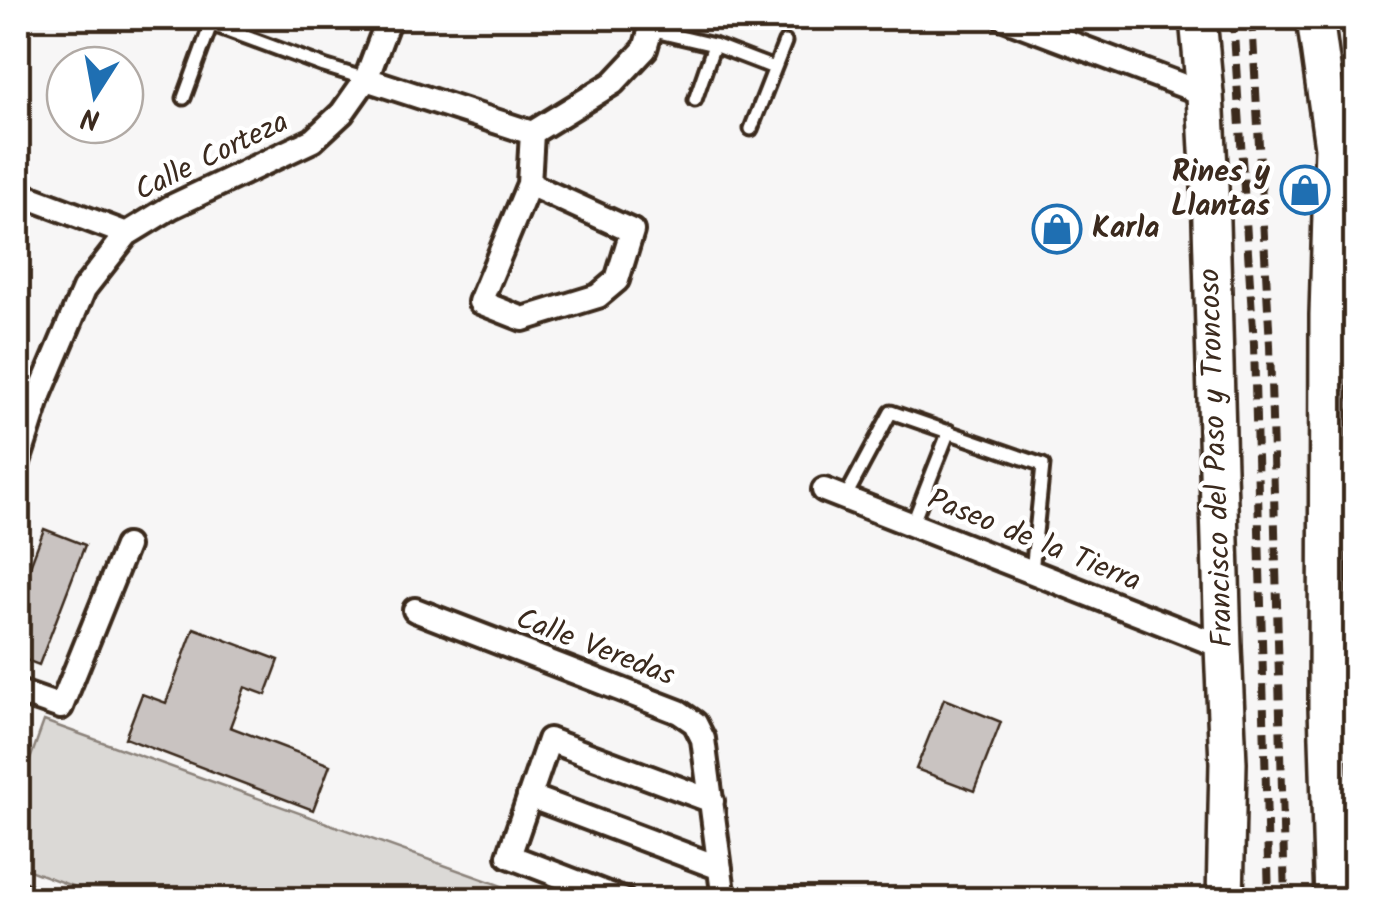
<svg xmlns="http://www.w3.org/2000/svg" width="1373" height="917" font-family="Kalam,sans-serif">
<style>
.green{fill:#dbd9d6;stroke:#8b827a;stroke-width:2.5}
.building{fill:#c9c3c1;stroke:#3b2a1e;stroke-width:2.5}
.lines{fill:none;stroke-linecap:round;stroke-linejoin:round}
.lane-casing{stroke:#3b2a1e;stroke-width:19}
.street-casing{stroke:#3b2a1e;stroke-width:30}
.primary-casing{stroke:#3b2a1e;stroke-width:42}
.lane{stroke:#fff;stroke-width:11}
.street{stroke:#fff;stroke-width:22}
.primary{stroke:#fff;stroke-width:35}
.rail{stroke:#3b2a1e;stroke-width:8;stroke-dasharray:15 8;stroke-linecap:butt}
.labels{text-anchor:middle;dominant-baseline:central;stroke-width:9;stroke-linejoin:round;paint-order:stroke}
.street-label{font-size:30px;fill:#3b2a1e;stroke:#fff}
.poi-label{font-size:30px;font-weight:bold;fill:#3b2a1e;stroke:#fff;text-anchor:end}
</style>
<rect width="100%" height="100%" fill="#f7f6f6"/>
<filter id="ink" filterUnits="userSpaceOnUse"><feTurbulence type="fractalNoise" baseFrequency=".01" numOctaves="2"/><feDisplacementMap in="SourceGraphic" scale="20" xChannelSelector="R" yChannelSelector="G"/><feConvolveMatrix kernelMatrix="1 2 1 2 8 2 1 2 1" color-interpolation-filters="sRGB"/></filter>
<g filter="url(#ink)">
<!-- green -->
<path class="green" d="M44 721 538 899H107L18 866V793Z"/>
<!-- building -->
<path class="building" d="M44 529 85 545 39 665 18 657V598Z
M194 628 279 660 266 695 245 687 230 727 330 765 313 810 125 738 142 694 166 703Z
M944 699 1001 722 974 791 916 769Z"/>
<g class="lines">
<!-- lane casing -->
<g class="lane-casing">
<path id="lane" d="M650 30 714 45 774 68
M184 98 211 24 324 66 366 79
M695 100 714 45
M751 129 785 42
M845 498 891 412 1043 465 1032 572
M912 525 949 431"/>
</g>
<!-- street casing -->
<g class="street-casing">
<path id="street" d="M1004 18 1205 94
M366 79 532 133 613 83 645 49 654 18
M529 184 632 231 617 280 598 296 523 319 480 302 529 184 532 133
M18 193 127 234
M1328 315 1356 324
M18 462 40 393 84 289 127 234 171 207 313 140 342 113 366 79 389 18
M824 490 1223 647
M415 610 679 712 695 723 703 739 724 900
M18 692 61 707 126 546
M1327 706 1356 716
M529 796 720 868
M18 894 33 900
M623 900 509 856 549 740 712 801"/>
</g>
<!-- primary casing -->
<g class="primary-casing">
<path id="primary" d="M1198 18 1205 94 1210 187 1223 647 1228 763 1225 900
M1315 18 1333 147 1328 315 1327 706 1333 900"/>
</g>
<!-- lane -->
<use href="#lane" class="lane"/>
<!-- street -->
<use href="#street" class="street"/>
<!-- primary -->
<use href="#primary" class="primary"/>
<!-- rail -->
<path class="rail" d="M1233 18 1254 345 1269 900
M1252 18 1270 345 1285 900"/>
</g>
</g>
<!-- icons -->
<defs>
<g id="shop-ring" transform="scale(2.5)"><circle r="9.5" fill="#fff" stroke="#1f6fb2" stroke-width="1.5"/><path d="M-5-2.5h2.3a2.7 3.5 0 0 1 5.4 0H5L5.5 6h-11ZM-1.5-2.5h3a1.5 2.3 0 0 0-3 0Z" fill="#1f6fb2"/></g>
</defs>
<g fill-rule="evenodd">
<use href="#shop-ring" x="1305" y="190"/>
<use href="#shop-ring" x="1057" y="229"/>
</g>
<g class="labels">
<!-- street labels -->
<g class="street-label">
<text transform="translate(212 157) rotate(-26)">Calle Corteza</text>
<text transform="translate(1217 458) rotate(-92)">Francisco del Paso y Troncoso</text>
<text transform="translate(1034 541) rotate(22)">Paseo de la Tierra</text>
<text transform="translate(595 648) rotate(21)">Calle Veredas</text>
</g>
<!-- poi labels -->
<g class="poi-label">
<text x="1270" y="173">Rines y<tspan x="1270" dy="34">Llantas</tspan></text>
<text x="1092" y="229" text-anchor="start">Karla</text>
</g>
</g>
<!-- margin -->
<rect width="1373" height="917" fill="none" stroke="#fff" stroke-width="60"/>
<rect x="30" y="30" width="1313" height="857" fill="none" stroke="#3b2a1e" stroke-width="4" filter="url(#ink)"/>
<!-- north arrow -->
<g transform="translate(95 95) rotate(191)"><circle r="48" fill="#ffffff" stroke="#b1aaa5" stroke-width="2.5"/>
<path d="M0-8L18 38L0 25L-18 38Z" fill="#1f6fb2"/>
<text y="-15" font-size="28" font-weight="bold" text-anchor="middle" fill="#3b2a1e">N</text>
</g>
</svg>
